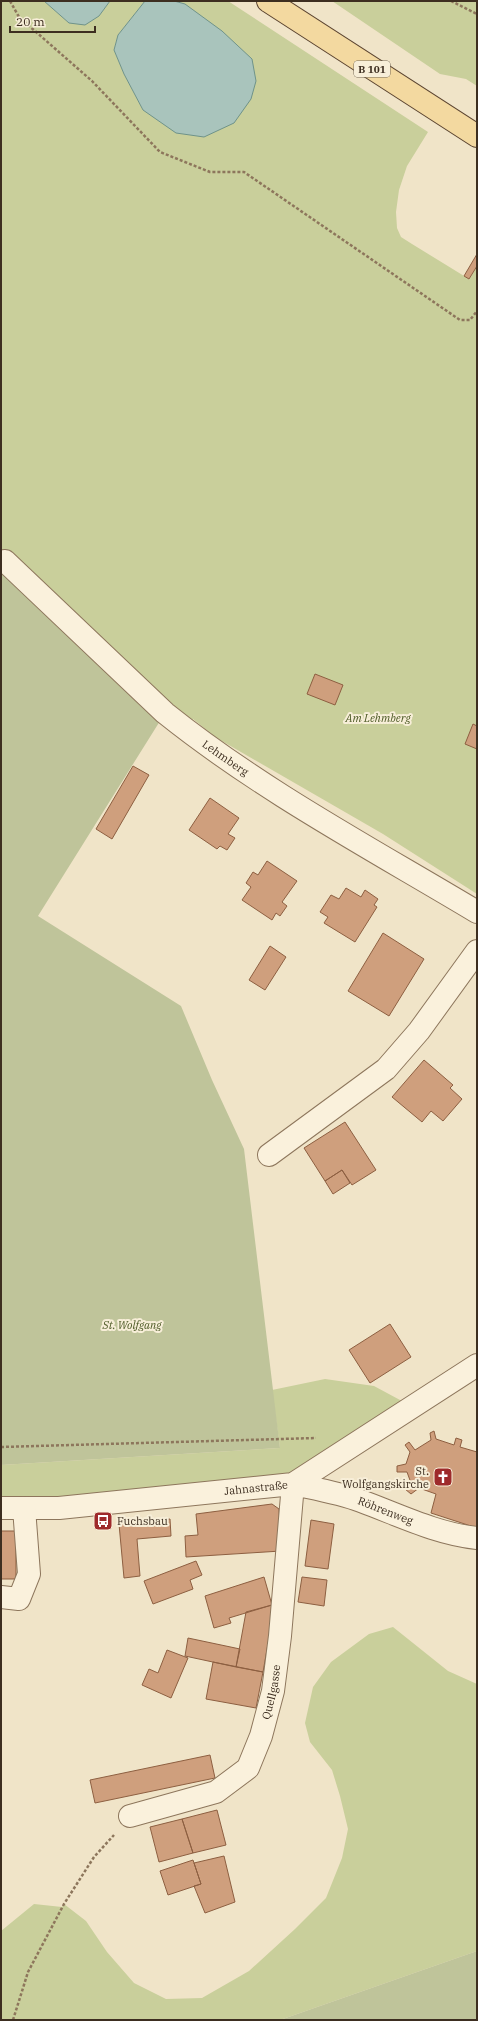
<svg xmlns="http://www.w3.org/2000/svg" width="478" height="2021" font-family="'IBM Plex Serif',serif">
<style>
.green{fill:#c9cf9b}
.cemetery{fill:#bfc49a}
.water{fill:#a9c4bc;stroke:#6f938a}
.building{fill:#cf9f7d;stroke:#8d5f41}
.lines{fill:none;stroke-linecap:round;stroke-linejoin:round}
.minor-casing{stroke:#8d765c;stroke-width:24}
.major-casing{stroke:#5b4430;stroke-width:24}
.path{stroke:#8d765c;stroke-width:2.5;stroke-dasharray:3 2;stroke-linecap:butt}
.minor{stroke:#faf1dc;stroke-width:22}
.major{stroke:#f3d9a0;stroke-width:22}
.labels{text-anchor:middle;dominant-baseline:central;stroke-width:4;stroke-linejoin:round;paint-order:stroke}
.shield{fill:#f7eed8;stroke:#756857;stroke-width:1}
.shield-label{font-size:10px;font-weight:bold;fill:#3d2e20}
.park-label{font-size:11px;font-style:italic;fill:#4d5a26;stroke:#f7eed8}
.street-label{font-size:11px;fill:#3d2e20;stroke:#f7eed8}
.poi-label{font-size:11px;fill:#3d2e20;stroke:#f7eed8;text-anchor:end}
</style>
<rect width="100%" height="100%" fill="#f0e4c8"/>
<!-- green -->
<path class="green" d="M1 1H44L69 23 99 16 110 1H145L118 35 114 50 124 74 143 110 185 4 174 1H228L428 132 407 166 399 190 396 212 397 228 401 237 412 244 469 279 477 266V894L383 834 215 737 193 719 186 730 1 557Z
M332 1H477V86L466 79 440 74Z
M325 1379 374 1386 413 1407 293 1484 1 1508V1465L280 1448 272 1390Z
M393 1627 448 1671 477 1684V1951L280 2020H1V1931L34 1904 62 1907 64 1904 86 1921 107 1952 134 1983 166 1999 202 1998 249 1971 295 1929 326 1898 342 1858 348 1829 340 1796 332 1770 310 1742 305 1723 313 1687 331 1662 369 1634Z"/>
<!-- cemetery -->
<path class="cemetery" d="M1 557 165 713 38 916 181 1006 212 1080 244 1149 280 1448 1 1465Z
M477 1951V2020H280Z"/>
<!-- water -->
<path class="water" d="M44 1H110L99 16 85 25 69 23Z
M145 1H174L185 4 222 31 252 59 256 81 251 99 234 123 204 137 176 133 143 110 124 74 114 50 118 35Z"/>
<!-- building -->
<path class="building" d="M477 254V266L469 279 464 276Z
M315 674 343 685 335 705 307 694Z
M473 724 477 726V749L465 744Z
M133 766 149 775 112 839 96 829Z
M210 798 239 818 228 834 235 838 227 850 220 846 217 849 189 830Z
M267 861 297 881 282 902 287 906 280 916 276 913 272 920 242 900 251 887 246 883 253 872 258 875Z
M346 888 361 897 365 890 378 899 374 905 377 907 355 942 324 923 328 917 320 912 331 895 339 899Z
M383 933 424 959 389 1016 348 991Z
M270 946 286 957 265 990 249 980Z
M424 1060 453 1085 450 1088 462 1099 443 1121 431 1111 422 1122 392 1097Z
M345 1122 376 1170 352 1185 342 1170 325 1181 304 1148Z
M342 1170 350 1183 333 1194 325 1181Z
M390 1324 411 1357 370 1383 349 1350Z
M434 1431 436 1439 454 1445 456 1438 462 1440 460 1447 477 1452V1528L431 1513 436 1494 419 1488 411 1494 405 1489 411 1483 407 1472H397V1466L406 1464 410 1452 405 1445 409 1442 415 1450 431 1440 430 1433Z
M272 1504 279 1509 281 1551 186 1557 185 1536 198 1535 196 1514Z
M170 1519 171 1536 137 1539 140 1576 124 1578 119 1524Z
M311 1520 334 1524 328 1569 305 1566Z
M1 1531H16V1579H1Z
M196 1561 202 1575 190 1580 193 1589 153 1604 144 1581Z
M264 1577 272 1605 229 1618 231 1623 214 1628 205 1596Z
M302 1577 327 1580 324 1606 298 1602Z
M272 1605 274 1610 263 1672 236 1667 246 1612Z
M188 1638 240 1649 236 1667 185 1656Z
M167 1650 188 1658 171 1698 142 1685 149 1669 158 1673Z
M213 1662 263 1672 256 1708 206 1699Z
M210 1755 215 1778 95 1803 90 1780Z
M217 1810 226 1845 193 1853 182 1819Z
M182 1819 193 1853 159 1862 150 1827Z
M224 1856 235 1902 205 1913 194 1886 201 1884 194 1863Z
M193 1860 201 1884 168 1895 160 1871Z"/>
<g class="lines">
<!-- minor casing -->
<g class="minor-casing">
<g id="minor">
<path id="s1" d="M5 561 165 713C261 790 372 849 477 912"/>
<path d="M269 1155 386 1069 419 1031 477 951"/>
<path id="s2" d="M1 1508H59L293 1484 477 1365"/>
<path d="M1 1597 19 1599 29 1574 24 1508"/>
<path id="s3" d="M130 1816 216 1792 248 1768 261 1736 273 1691 280 1636 293 1484C316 1489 340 1493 361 1501 399 1515 437 1534 477 1538"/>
</g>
</g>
<!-- major casing -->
<g class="major-casing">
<path id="major" d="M268 1 477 136"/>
</g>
<!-- path -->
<path class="path" d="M10 1 19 17 92 81 160 152 210 172H244L460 320H470L477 311
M451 1 477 14
M1 1447 316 1438
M13 2020 28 1972 64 1904 94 1857 114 1835"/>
<!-- minor -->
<use href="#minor" class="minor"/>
<!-- major -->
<use href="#major" class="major"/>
</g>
<!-- icons -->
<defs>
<g id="church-square" transform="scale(1)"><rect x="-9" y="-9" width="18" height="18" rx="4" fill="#9e2a2b" stroke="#f7eed8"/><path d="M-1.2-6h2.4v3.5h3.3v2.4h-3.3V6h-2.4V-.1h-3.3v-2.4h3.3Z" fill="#fff"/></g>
<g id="bus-square" transform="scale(1)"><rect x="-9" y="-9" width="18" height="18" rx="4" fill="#9e2a2b" stroke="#f7eed8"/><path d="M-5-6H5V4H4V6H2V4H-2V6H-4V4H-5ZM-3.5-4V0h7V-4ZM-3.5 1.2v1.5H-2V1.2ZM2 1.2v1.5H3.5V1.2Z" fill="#fff"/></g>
</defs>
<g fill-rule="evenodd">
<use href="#church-square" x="443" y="1477"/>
<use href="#bus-square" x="103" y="1521"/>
</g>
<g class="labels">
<!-- shield labels -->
<rect class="shield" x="354" y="61" width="36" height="16" rx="3"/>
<g class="shield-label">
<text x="372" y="69">B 101</text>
</g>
<!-- park labels -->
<g class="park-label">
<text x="378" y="718">Am Lehmberg</text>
<text x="132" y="1325">St. Wolfgang</text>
</g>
<!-- street labels -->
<g class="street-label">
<text stroke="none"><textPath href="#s1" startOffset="296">Lehmberg</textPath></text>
<text stroke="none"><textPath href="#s2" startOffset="256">Jahnastraße</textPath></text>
<text stroke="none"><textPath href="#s3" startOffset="515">Röhrenweg</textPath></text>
<text stroke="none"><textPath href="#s3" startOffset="209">Quellgasse</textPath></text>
</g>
<!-- poi labels -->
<g class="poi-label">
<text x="429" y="1471">St.<tspan x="429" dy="13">Wolfgangskirche</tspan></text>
<text x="117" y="1521" text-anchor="start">Fuchsbau</text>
</g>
</g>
<!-- border -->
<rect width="478" height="2021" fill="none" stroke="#3d2e20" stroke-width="4"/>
<!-- scale -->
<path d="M10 26v6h85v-6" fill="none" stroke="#3d2e20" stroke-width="2"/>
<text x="16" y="26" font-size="12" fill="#3d2e20" stroke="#f7eed8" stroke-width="3" paint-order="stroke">20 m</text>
</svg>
